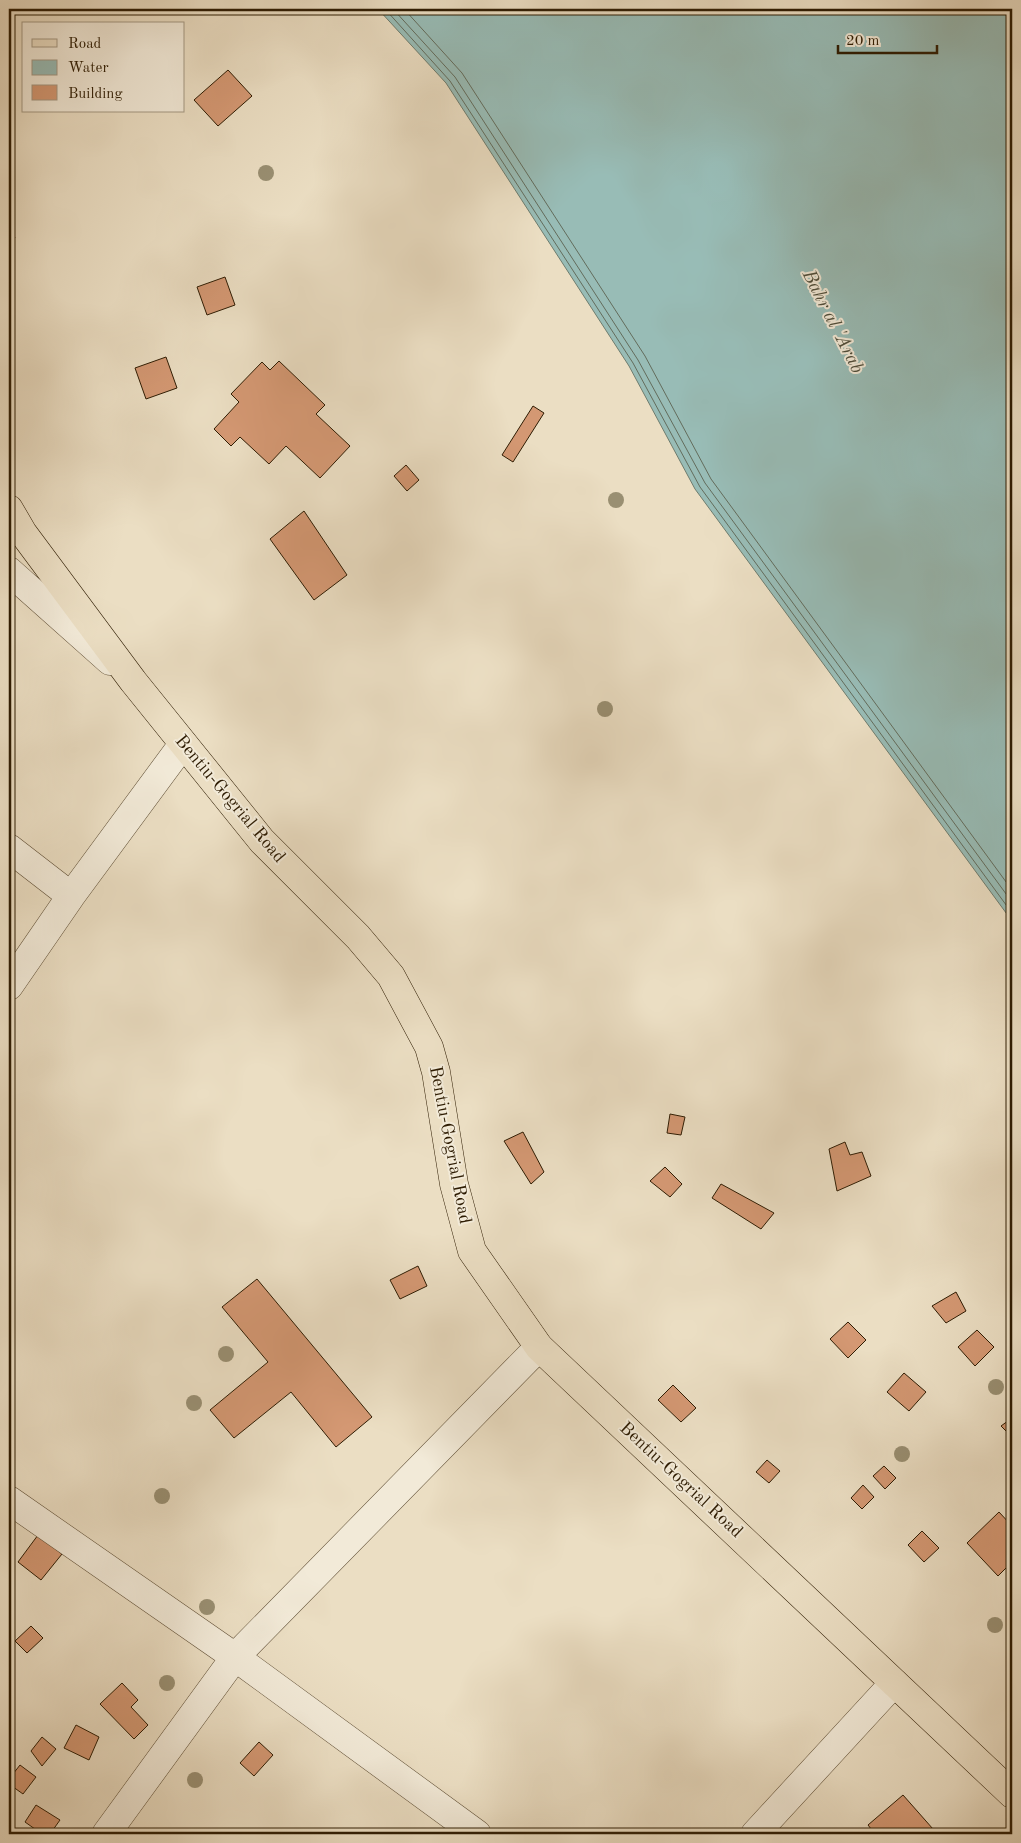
<svg xmlns="http://www.w3.org/2000/svg" width="1021" height="1843" font-family="'Old Standard TT',serif">
<style>
.water{fill:#98bcb6;stroke:#6e7c6e}
.lines{fill:none;stroke-linecap:round;stroke-linejoin:round}
.shore{stroke:#636c5c;stroke-width:1}
.building{fill:#d49873;stroke:#2e1c03}
.minor-casing{stroke:#5d4c33;stroke-width:29}
.major-casing{stroke:#2e1c03;stroke-width:29}
.minor{stroke:#f2ead8;stroke-width:28}
.major{stroke:#ebdec3;stroke-width:28}
.tree{fill:#998f72}
.labels{text-anchor:middle;dominant-baseline:central;stroke-width:4;stroke-linejoin:round;paint-order:stroke}
.street-label{font-size:18px;fill:#2e1c03;stroke:#f2ead8}
.water-label{font-size:19px;font-style:italic;fill:#4e4c39;stroke:#f2ead8}
</style>
<rect width="100%" height="100%" fill="#ebdec3"/>
<filter id="stains"><feTurbulence type="fractalNoise" baseFrequency=".004" numOctaves="4"/><feColorMatrix values="0 0 0 0 .2 0 0 0 0 .09 0 0 0 0 .02 0 0 0 .5 -.17"/></filter>
<radialGradient id="worn" r=".72"><stop offset=".6" stop-color="#630" stop-opacity="0"/><stop offset="1" stop-color="#630" stop-opacity=".3"/></radialGradient>
<!-- water -->
<path class="water" d="M378 9H1012V921L695 489 629 366 446 83Z"/>
<g class="lines">
<!-- shore -->
<path class="shore" d="M385 9 450 81 633 363 700 487 1012 913
M393 9 455 77 638 360 705 483 1012 902
M404 9 462 73 645 356 711 479 1012 890"/>
</g>
<!-- building -->
<path class="building" d="M228 70 252 96 218 126 194 100Z
M9 226 15 238 9 241Z
M225 277 235 305 207 315 197 287Z
M166 357 177 388 146 399 135 368Z
M279 361 325 405 316 414 350 446 320 478 286 446 269 464 240 437 231 446 214 429 239 402 231 394 262 362 270 370Z
M533 406 544 413 513 462 502 455Z
M406 465 419 480 407 491 394 476Z
M304 511 347 575 314 600 270 539Z
M670 1114 685 1117 681 1135 667 1133Z
M523 1132 544 1172 531 1184 504 1141Z
M845 1142 850 1155 862 1152 871 1176 837 1191 829 1149Z
M665 1167 682 1184 670 1197 650 1181Z
M721 1184 774 1213 761 1229 712 1198Z
M418 1266 427 1286 400 1299 390 1280Z
M257 1279 372 1417 336 1447 291 1392 234 1438 210 1410 268 1362 222 1307Z
M956 1292 966 1311 946 1323 932 1306Z
M848 1322 866 1340 848 1358 830 1339Z
M977 1330 994 1347 975 1366 958 1347Z
M904 1373 926 1392 909 1411 887 1392Z
M673 1385 696 1408 681 1422 658 1400Z
M1012 1418V1437L1001 1426Z
M767 1460 780 1471 769 1483 756 1472Z
M884 1466 896 1478 885 1489 873 1476Z
M863 1485 874 1497 862 1509 851 1498Z
M999 1512 1012 1526V1562L998 1576 967 1543Z
M922 1531 939 1548 924 1562 908 1545Z
M38 1535 62 1554 41 1580 18 1562Z
M31 1626 43 1638 27 1653 15 1641Z
M122 1683 138 1700 131 1707 148 1725 134 1739 100 1704Z
M76 1725 99 1737 89 1760 64 1748Z
M42 1737 56 1749 42 1766 31 1751Z
M259 1742 273 1755 254 1776 240 1763Z
M20 1765 36 1777 23 1794 9 1784V1779Z
M903 1795 933 1829 927 1834H875L868 1825Z
M36 1805 60 1820 50 1834H42L25 1822Z"/>
<g class="lines">
<!-- minor casing -->
<g class="minor-casing">
<path id="minor" d="M9 571 110 661
M9 848 71 896 9 986
M71 896 183 744
M9 1500 235 1657 477 1834
M106 1834 235 1657 539 1347
M755 1834 894 1683"/>
</g>
<!-- major casing -->
<g class="major-casing">
<path id="major" d="M9 509 23 533 133 681 262 841 358 937 391 976 429 1047 436 1072 454 1184 472 1251 539 1347 1012 1794"/>
</g>
<!-- minor -->
<use href="#minor" class="minor"/>
<!-- major -->
<use href="#major" class="major"/>
</g>
<!-- trees -->
<g class="tree">
<circle cx="266" cy="173" r="8"/>
<circle cx="616" cy="500" r="8"/>
<circle cx="605" cy="709" r="8"/>
<circle cx="226" cy="1354" r="8"/>
<circle cx="996" cy="1387" r="8"/>
<circle cx="194" cy="1403" r="8"/>
<circle cx="902" cy="1454" r="8"/>
<circle cx="162" cy="1496" r="8"/>
<circle cx="207" cy="1607" r="8"/>
<circle cx="995" cy="1625" r="8"/>
<circle cx="167" cy="1683" r="8"/>
<circle cx="195" cy="1780" r="8"/>
</g>
<g class="labels">
<!-- street labels -->
<g class="street-label">
<text transform="translate(230 799) rotate(50)">Bentiu-Gogrial Road</text>
<text transform="translate(450 1145) rotate(79)">Bentiu-Gogrial Road</text>
<text transform="translate(681 1480) rotate(43)">Bentiu-Gogrial Road</text>
</g>
<!-- water labels -->
<g class="water-label">
<text transform="translate(832 322) rotate(63)">Bahr al 'Arab</text>
</g>
</g>
<!-- margin -->
<rect width="1021" height="1843" fill="none" stroke="#ebdec3" stroke-width="30"/>
<rect x="10" y="10" width="1001" height="1823" fill="none" stroke="#2e1c03" stroke-width="2.5"/>
<rect x="15" y="15" width="991" height="1813" fill="none" stroke="#2e1c03"/>
<!-- legend -->
<rect x="22" y="22" width="162" height="90" fill="#f2ead8" stroke="#a49883"/>
<rect x="32" y="39" width="25" height="8" fill="#ebdec3" stroke="#a49883"/>
<text x="68" y="48" font-size="15" fill="#2e1c03">Road</text>
<rect x="32" y="60" width="25" height="15" fill="#98bcb6" stroke="#a49883"/>
<text x="68" y="72" font-size="15" fill="#2e1c03">Water</text>
<rect x="32" y="85" width="25" height="15" fill="#d49873" stroke="#a49883"/>
<text x="68" y="98" font-size="15" fill="#2e1c03">Building</text>
<!-- scale -->
<path d="M838 45v8h99v-8" fill="none" stroke="#2e1c03" stroke-width="2.5"/>
<text x="846" y="45" font-size="15" fill="#2e1c03" stroke="#f2ead8" stroke-width="4" paint-order="stroke">20 m</text>
<rect width="100%" height="100%" filter="url(#stains)"/>
<rect width="100%" height="100%" fill="url(#worn)"/>
</svg>
